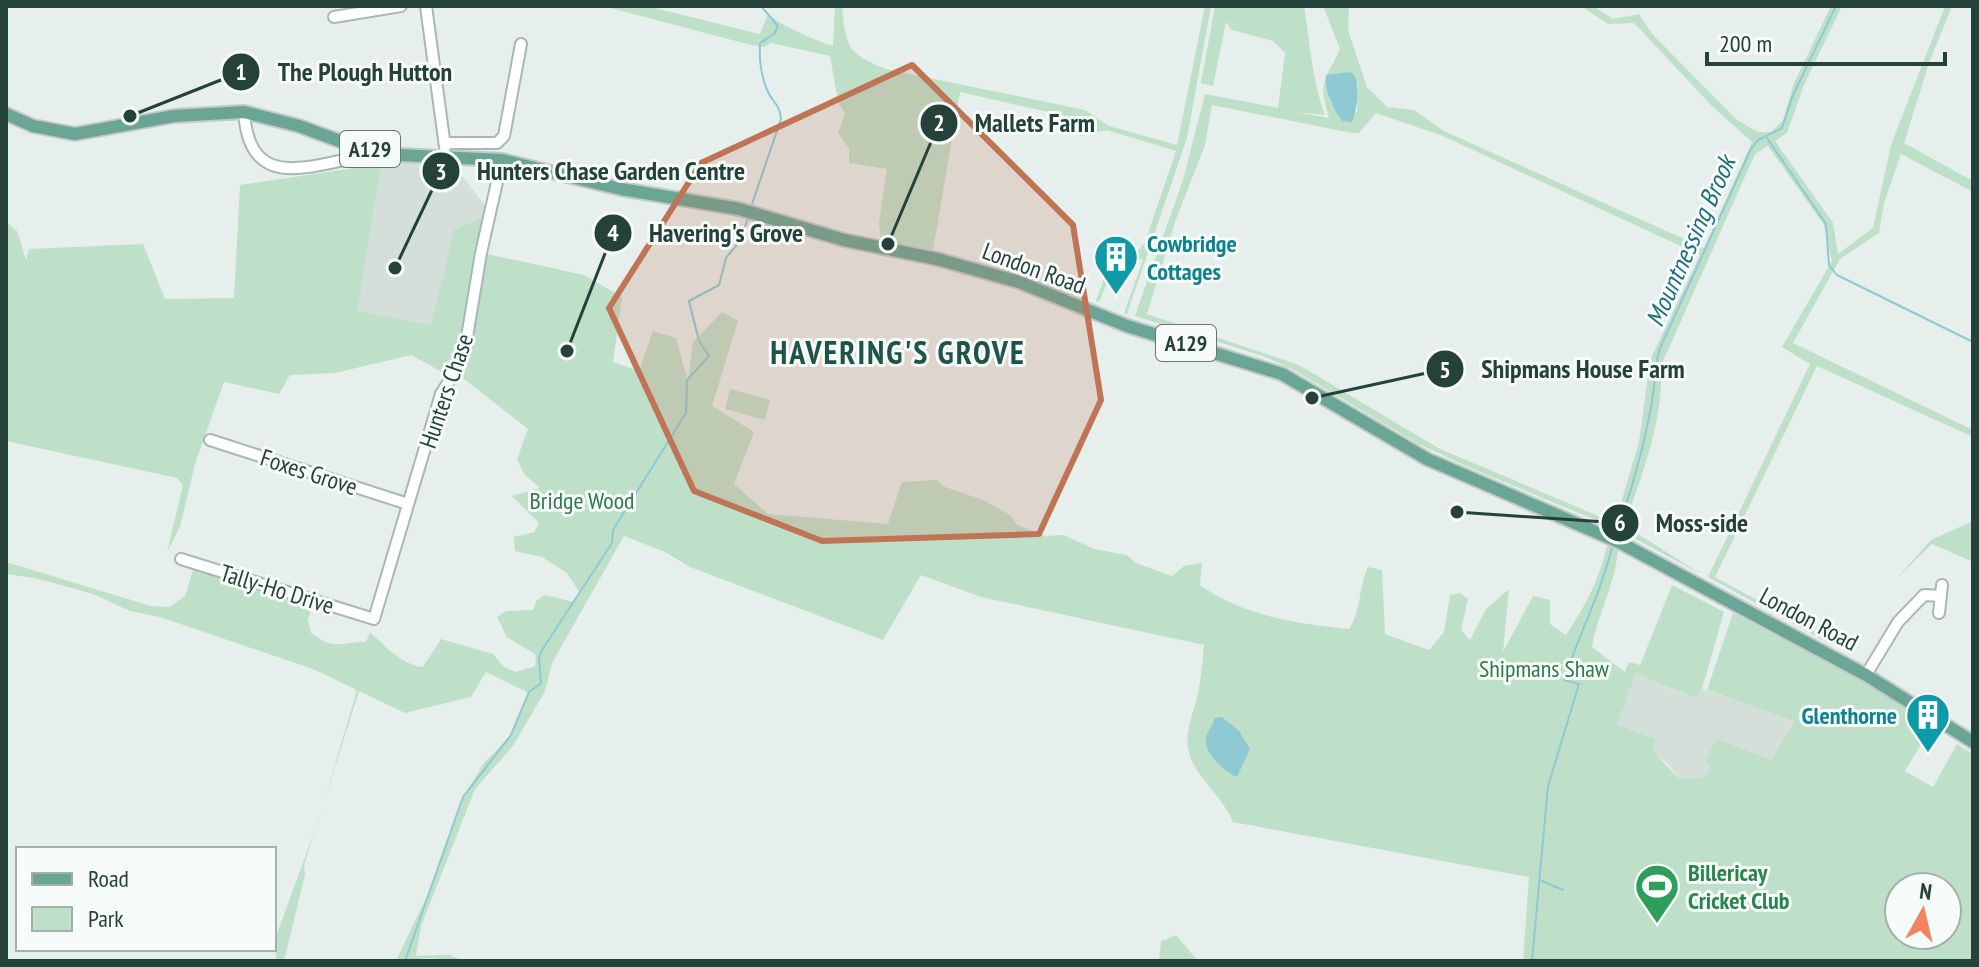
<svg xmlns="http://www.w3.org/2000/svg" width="1979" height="967" font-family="'PT Sans Narrow',sans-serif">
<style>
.built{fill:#d4dfda}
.green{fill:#bfe0c8;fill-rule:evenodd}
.water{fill:#8ec9d4}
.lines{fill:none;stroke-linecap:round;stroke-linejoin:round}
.stream{stroke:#8ec9d4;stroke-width:2}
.minor-casing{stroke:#a8b8b2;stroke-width:14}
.major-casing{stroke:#c2cac8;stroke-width:16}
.minor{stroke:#fff;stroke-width:10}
.major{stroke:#6aa596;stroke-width:12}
.marked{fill:#c07456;fill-opacity:0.2;stroke:#c07456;stroke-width:6;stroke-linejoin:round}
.labels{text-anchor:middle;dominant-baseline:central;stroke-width:6;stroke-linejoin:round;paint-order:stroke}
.shield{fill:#f7fbf9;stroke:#637a73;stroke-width:2}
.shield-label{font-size:22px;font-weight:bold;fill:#24423a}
.culture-label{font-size:24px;font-weight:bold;fill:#0d838f;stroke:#f7fbf9;text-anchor:start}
.street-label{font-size:24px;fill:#24423a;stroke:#f7fbf9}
.park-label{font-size:24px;fill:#2d7a4b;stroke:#f7fbf9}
.leisure-label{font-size:24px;font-weight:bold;fill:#27864d;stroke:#f7fbf9;text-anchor:start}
.water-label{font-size:26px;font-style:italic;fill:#1c6f80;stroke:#f7fbf9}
.district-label{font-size:32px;font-weight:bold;letter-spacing:2px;fill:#1f5548;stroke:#f7fbf9}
.leader{fill:none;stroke:#24423a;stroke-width:3}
.callout-dot{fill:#24423a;stroke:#f7fbf9;stroke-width:3}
.mark-label{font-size:24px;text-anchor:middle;font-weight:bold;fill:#fff}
.callout-label{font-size:26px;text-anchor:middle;font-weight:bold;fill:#24423a;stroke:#f7fbf9;stroke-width:6;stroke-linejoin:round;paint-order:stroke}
</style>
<rect width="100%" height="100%" fill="#e6efeb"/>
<!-- built -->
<path class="built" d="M382 151 447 157 491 213 431 326 356 311Z
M1636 674 1694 698 1702 689 1794 720 1771 760 1715 744 1705 759 1711 770 1705 777 1679 779 1667 763 1617 725Z"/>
<!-- green -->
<path class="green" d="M603 6H646L760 34 768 14C778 24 818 42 833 46L835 6H842C846 47 847 53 886 69L1085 110 1109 126 1177 145 1205 6H1211L1187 138 1127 314 1124 313 1143 260 1121 250 1099 302 1096 301 1118 240 1139 250 1145 242 1176 151 1107 130 1080 136 1074 118 960 92 933 250 881 240 879 223 887 169 849 163V148L838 133 845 114 838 101 830 56 771 43 764 47 751 45Z
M1215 6H1304C1310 43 1312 81 1325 115L1297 112 1329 118C1318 80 1324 83 1340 49L1323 6H1349L1348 30 1367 87 1387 107 1414 110 1444 131 1704 248 1752 142 1712 106 1634 23 1608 24 1581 6H1593L1613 19 1639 14 1653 35 1737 120 1758 132H1771L1783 120 1794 83 1831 6H1842L1804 85 1787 133 1775 141 1833 223 1838 254 1873 228 1891 145 1945 6H1952L1929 63 1904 143 1973 181V192L1901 154 1884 203 1879 233 1840 259 1793 343 1973 430V437L1817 366 1715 577 1833 641 1830 644 1708 577 1810 364 1782 347 1832 261 1824 225 1768 146 1755 154 1661 366C1664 417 1642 478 1624 525L1701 574 1615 528 1468 467 1417 443 1292 369 1263 356 1135 316 1183 180 1205 94 1278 108 1285 53 1273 41 1232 30 1226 22 1213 86 1201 83ZM1358 82 1357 112 1342 121 1329 99V91ZM1212 105 1352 133H1359L1376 113 1443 136 1700 255 1650 360 1639 442 1615 523 1440 449 1299 365 1147 314 1175 222 1205 145Z
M381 164 357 311 431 325 454 230 491 213 482 253 584 275 622 297 613 362 639 371 653 331 676 338 688 382 693 342 722 312 738 321 712 406 754 432 734 484 768 514 888 524 902 482 937 480 942 486 983 500 1010 515 1017 525 1046 536 1064 535 1094 549 1127 555 1136 563 1172 576 1184 566 1202 563 1200 585C1243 616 1298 624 1349 629 1362 609 1358 588 1368 567L1382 570 1385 634 1429 650 1444 632 1450 595 1460 593 1468 599 1461 630 1470 640 1486 609 1509 589 1503 652 1533 596 1550 600V624L1566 635C1586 605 1600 578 1608 542L1618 547C1617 580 1598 613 1592 647L1625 672 1629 662 1640 665 1672 585 1724 612 1702 689 1695 698 1636 674 1617 725 1655 739 1653 751 1679 779 1705 777 1711 770 1705 759 1717 739 1771 760 1794 721 1707 690 1733 613 1869 684 1932 726 1905 771 1933 787 1957 744 1973 754V961H1523L1529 877 1233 822C1223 798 1203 784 1192 761 1180 735 1195 713 1199 688 1201 674 1203 659 1204 645L981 597 921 575 883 640 690 567 665 552 624 536 552 663 545 691 513 746 475 789 421 926 416 956 449 955 465 961 429 958 396 961 433 883 463 797 484 763 511 735 529 693 486 672 471 697 405 713 359 691 304 865 305 875 284 961H276V936L318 822 357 690 313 669 160 617 130 611 93 594 35 578 6 574V562L151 606 170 607 185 596 195 564 314 600 308 620 311 633C336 651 339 642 366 642L370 632C385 646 402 665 423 667L441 639 493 654 504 667 516 672 535 666 536 655 507 637 497 617 506 611 533 610 537 600 545 595 574 602 580 593 567 573 542 557 515 551 514 537 534 532 539 523 512 496 540 488 524 474 517 459 528 429 463 378 451 377 411 355 335 373 290 375 279 394 224 382 195 464 180 527 167 552 183 485 177 478 6 441V222L17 231 26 260 29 249 143 244 165 299 234 298 240 185ZM1899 887H1947V935H1899Z
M730 389 770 400 765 420 725 409Z
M1973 521V562L1932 544 1895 580 1931 540Z
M1176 935 1198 961H1159L1161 941Z"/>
<!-- water -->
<path class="water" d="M1351 72C1362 80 1357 110 1352 122L1342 121C1332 106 1325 93 1326 75Z
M1222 717 1239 731 1250 749 1237 777C1225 773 1202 751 1206 737 1208 731 1213 724 1215 718Z"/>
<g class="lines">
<!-- stream -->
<path class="stream" d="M1767 138 1826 224 1829 265 1837 275 1973 342
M751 207 781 119C780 104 772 102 767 90 761 75 759 59 760 43L774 34 778 26 761 6
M1615 533C1630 501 1648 430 1653 394 1656 376 1654 363 1661 346L1751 149 1758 140 1782 128 1793 95 1836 6
M1542 881 1563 890
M405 961 463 797 511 735 529 692 541 683 539 658 542 650 612 543 613 530 686 413 687 380 709 356 699 341 689 301 719 285 726 258 740 241 748 218
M1532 961 1548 786 1579 684 1564 680C1579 634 1602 591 1613 543"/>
<!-- minor casing -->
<g class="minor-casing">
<path id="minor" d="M426 6 445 147
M334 17 401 6
M244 112C249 187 300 169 353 158
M445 143H497L504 136 521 44
M210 440 408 504
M181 559 374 619 441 394 459 365 465 349 481 253 502 160
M1939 613 1942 585
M1866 675 1898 622 1924 595 1941 596"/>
</g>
<!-- major casing -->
<g class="major-casing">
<path id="major" d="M6 114 33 126 75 134 174 116 244 112 299 126 348 144 399 155 502 160 621 189 739 209 844 240 937 259 1019 282 1127 326 1282 374 1427 459 1619 542 1866 675 1973 742"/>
</g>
<!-- minor -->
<use href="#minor" class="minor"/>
<!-- major -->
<use href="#major" class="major"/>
</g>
<!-- marked area -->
<path class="marked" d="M912 65 1073 225 1101 400 1039 534 822 541 694 491 609 308 701 163Z"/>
<!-- icons -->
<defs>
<g id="building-pin" transform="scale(2.3)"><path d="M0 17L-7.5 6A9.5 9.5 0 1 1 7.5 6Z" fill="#0f9aa8" stroke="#f7fbf9"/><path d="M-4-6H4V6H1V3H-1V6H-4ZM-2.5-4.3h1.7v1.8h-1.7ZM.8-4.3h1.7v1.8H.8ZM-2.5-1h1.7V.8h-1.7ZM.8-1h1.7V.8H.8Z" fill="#fff"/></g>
<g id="stadium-pin" transform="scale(2.3)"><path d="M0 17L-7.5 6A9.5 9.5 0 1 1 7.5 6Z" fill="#2e9e5b" stroke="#f7fbf9"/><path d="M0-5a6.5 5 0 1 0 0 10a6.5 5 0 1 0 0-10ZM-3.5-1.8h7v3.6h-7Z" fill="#fff"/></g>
</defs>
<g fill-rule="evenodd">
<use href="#building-pin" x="1116" y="257"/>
<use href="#building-pin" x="1928" y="715"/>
<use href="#stadium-pin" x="1657" y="886"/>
</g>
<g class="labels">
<!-- shield labels -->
<g class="shield">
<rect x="340" y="131" width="60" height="36" rx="6"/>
<rect x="1156" y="325" width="60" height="36" rx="6"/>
</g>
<g class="shield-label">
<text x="370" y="149">A129</text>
<text x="1186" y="343">A129</text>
</g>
<!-- culture labels -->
<g class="culture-label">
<text x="1147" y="243">Cowbridge<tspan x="1147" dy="28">Cottages</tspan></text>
<text x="1897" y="715" text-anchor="end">Glenthorne</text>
</g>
<!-- street labels -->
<g class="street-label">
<text transform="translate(1034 268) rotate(20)">London Road</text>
<text transform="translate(446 391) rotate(-71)">Hunters Chase</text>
<text transform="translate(309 472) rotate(18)">Foxes Grove</text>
<text transform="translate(277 589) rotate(17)">Tally-Ho Drive</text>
<text transform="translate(1809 619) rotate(28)">London Road</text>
</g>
<!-- park labels -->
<g class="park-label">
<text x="582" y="500">Bridge Wood</text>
<text x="1544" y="668">Shipmans Shaw</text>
</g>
<!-- leisure labels -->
<g class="leisure-label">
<text x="1688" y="872">Billericay<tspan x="1688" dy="28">Cricket Club</tspan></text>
</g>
<!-- water labels -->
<g class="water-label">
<text transform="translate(1690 241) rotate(-66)">Mountnessing Brook</text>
</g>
<!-- district labels -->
<g class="district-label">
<text x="898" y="352">HAVERING'S GROVE</text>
</g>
</g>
<!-- callouts -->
<path class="leader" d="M130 116L241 72M888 244L939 123M395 268L441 171M567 351L613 233M1312 398L1445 369M1457 512L1620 523"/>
<g class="callout-dot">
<circle cx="130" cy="116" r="8"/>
<circle cx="888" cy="244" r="8"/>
<circle cx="395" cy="268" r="8"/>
<circle cx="567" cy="351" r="8"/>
<circle cx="1312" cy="398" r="8"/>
<circle cx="1457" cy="512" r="8"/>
<circle cx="241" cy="72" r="20"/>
<circle cx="939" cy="123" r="20"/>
<circle cx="441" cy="171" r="20"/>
<circle cx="613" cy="233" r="20"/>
<circle cx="1445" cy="369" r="20"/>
<circle cx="1620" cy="523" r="20"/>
</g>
<g class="mark-label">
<text x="241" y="80">1</text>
<text x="939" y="131">2</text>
<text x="441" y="180">3</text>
<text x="613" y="241">4</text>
<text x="1445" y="378">5</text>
<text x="1620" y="531">6</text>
</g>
<g class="callout-label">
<text x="365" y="81">The Plough Hutton</text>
<text x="1035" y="132">Mallets Farm</text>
<text x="611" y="180">Hunters Chase Garden Centre</text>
<text x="726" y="242">Havering's Grove</text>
<text x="1583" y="378">Shipmans House Farm</text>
<text x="1702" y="532">Moss-side</text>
</g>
<!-- border -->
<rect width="1979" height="967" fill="none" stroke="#24423a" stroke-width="16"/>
<!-- legend -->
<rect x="16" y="847" width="260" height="104" fill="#f7fbf9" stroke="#a3b1ad" stroke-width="2"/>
<rect x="32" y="873" width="40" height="12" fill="#6aa596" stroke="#a3b1ad" stroke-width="2"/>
<text x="88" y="887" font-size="24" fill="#24423a">Road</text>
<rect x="32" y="907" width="40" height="24" fill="#bfe0c8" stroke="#a3b1ad" stroke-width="2"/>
<text x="88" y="927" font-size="24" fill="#24423a">Park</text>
<!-- north arrow -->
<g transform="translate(1923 911) rotate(8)"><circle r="38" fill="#f7fbf9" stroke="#a3b1ad" stroke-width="2"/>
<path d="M0-6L14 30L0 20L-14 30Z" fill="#f4845f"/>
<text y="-12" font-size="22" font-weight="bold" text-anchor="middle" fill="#24423a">N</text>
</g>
<!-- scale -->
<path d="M1707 52v12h238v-12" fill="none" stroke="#24423a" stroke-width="4"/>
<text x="1719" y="52" font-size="24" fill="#24423a" stroke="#f7fbf9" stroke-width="6" paint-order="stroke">200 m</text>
</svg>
